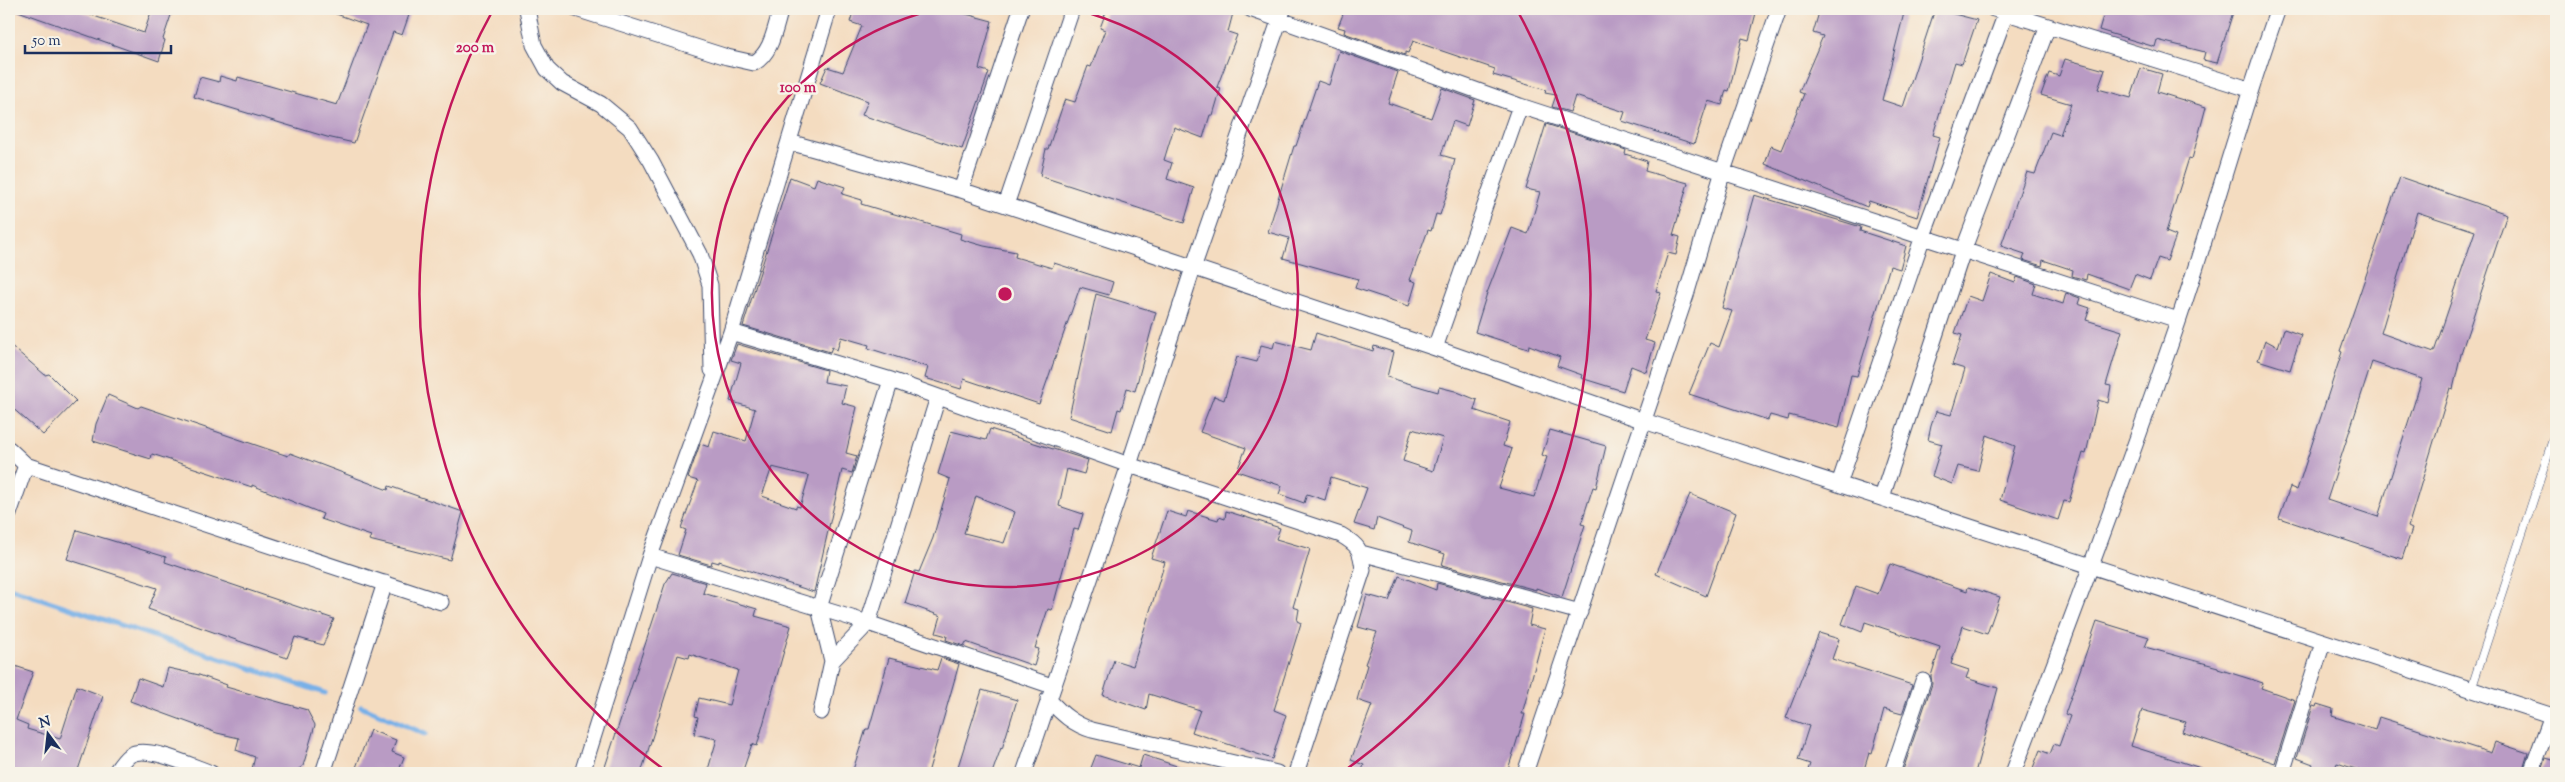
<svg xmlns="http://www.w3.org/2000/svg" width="2565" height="782" font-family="'Sorts Mill Goudy',serif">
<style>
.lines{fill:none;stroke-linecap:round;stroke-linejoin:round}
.stream{stroke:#78b0e7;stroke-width:5.5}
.building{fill:#b99bc4;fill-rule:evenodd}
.service-casing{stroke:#3c496d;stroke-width:9}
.minor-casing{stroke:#3c496d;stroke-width:17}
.service{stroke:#fff;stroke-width:8}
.minor{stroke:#fff;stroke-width:15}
.ring{fill:none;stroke:#c2185b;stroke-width:2.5}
.centre{fill:#c2185b;stroke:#f7f3e8;stroke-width:2.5}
.ring-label{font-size:15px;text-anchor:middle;font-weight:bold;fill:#c2185b;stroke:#f7f3e8;stroke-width:5;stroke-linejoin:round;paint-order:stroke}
</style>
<rect width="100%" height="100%" fill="#f7f3e8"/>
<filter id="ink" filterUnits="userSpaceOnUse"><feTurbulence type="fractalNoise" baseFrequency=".02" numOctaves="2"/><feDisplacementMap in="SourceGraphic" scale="10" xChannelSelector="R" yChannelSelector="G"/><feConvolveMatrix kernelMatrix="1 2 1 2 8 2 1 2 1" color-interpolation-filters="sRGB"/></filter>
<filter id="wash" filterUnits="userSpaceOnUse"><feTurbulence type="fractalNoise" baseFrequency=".0096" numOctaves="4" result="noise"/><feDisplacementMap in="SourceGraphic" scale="20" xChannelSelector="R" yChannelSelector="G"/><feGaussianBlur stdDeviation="1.12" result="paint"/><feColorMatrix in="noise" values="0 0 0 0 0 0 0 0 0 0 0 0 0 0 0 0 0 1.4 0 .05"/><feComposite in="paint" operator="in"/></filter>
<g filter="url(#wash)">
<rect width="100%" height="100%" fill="#f4dcc0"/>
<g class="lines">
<!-- stream -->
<path class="stream" d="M9 588 325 693
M361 706 425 734"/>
</g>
<g id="blocks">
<!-- building -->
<path class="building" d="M18 9H73L144 33 152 9H173L163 39 165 40 159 61 18 11Z
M328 9H402L410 12 402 35 393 32 354 143 327 137 194 97 200 77 219 82 220 76 237 81 238 77 337 105 367 25 328 11Z
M857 9H947L992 21 979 69 989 72 962 149 862 115 868 101 820 83 827 67 843 72 862 26 850 22 853 12Z
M1107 9H1216L1233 13 1228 32 1237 35 1217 87 1221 88 1213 115H1210L1203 138 1174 127 1164 160 1172 163 1167 179 1194 188 1184 223 1040 176 1046 149H1048L1065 99 1075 102 1088 66 1091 67 1105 30 1100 28Z
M1345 9H1757L1749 40 1742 38 1729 91 1726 90 1722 105 1708 101 1694 144 1622 121 1625 112 1575 96 1570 112 1552 107 1556 95 1545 93 1546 90 1493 75 1495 69 1413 41 1408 53 1405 52V55L1344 33 1345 29 1338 27Z
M1820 9H1905L1882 100 1903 107 1935 9 1977 20 1962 64 1955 62 1933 135 1940 137 1917 217 1869 201 1867 207 1765 164 1771 146 1781 150 1804 94 1799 92 1823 36 1813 33Z
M2105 9H2234L2217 63 2203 60 2205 52 2157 40 2155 47 2099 30Z
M1339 51 1398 72 1388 103 1431 118 1442 88 1475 100 1467 126 1453 121 1441 155 1455 159 1451 177 1452 178 1440 215 1436 214 1431 231 1428 230 1410 280 1416 282 1409 306 1355 288 1358 279 1283 258 1289 238 1268 232 1294 146H1296L1318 81 1329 85Z
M2065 59 2105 70 2098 89 2131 98 2141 68 2162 74 2157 92 2206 107 2192 159 2189 158 2166 232 2176 236 2167 261 2158 258 2150 280 2135 274 2129 289 2087 274 2086 280 2072 276 2073 270 2043 260 2042 266 2023 260 2025 254 2001 246 2027 172 2035 174 2051 132 2060 135 2071 104 2041 95 2049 73 2059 76Z
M1546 124 1626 150 1625 154 1647 161 1645 171 1688 183 1673 235 1680 237 1676 255 1668 253 1656 291 1661 293 1645 340 1655 343 1646 372 1631 366 1623 391 1581 378 1582 375 1557 366 1560 357 1529 345 1528 349 1475 332 1487 293 1512 228 1528 234 1540 192 1526 189Z
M790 177 814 186 817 178 845 187 842 194 862 200 861 204 961 234 960 239 984 246 1016 252 1015 257 1052 268 1054 263 1113 282 1109 295 1080 287 1039 404 964 379 961 389 925 378 928 367 868 348 869 345 841 337 837 350 832 347 830 352 743 326Z
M2400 177 2507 214 2462 350 2453 389 2450 388 2408 527 2412 529 2402 559 2279 518 2290 487 2297 490 2342 352 2340 351ZM2417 212 2475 231 2434 352 2381 333ZM2372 362 2422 379 2378 517 2327 500Z
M1754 195 1861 227 1860 231 1906 246 1900 269 1890 266 1857 376 1851 375 1839 428 1789 415 1788 420 1770 415 1768 420 1689 394 1710 343 1719 347 1732 311 1722 308Z
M1991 274 2015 283 2017 277 2036 284 2033 294 2063 304 2066 293 2080 298 2078 304 2090 308 2086 320 2122 331 2106 385 2111 386 2108 403 2098 400 2086 454 2083 453 2069 502 2064 501 2058 520 2000 500 2015 446 1987 435 1978 471 1958 466 1952 484 1932 476 1942 444 1928 440 1931 426 1936 411 1951 415 1965 369 1952 365 1962 335 1955 333 1968 296 1982 301Z
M1096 294 1156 312 1135 391 1127 388 1121 410 1118 409 1112 431 1069 417Z
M2284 329 2301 335 2290 370 2258 360 2265 340 2278 347Z
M1316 333 1373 351 1374 346 1393 352 1387 377 1438 392 1439 387 1455 391 1477 400 1474 410 1510 422 1503 446 1512 449 1499 488 1534 497 1547 457 1542 455 1550 430 1606 446 1596 488 1593 487 1581 524 1585 525 1562 597 1536 588V590L1442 565 1445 554 1409 542 1412 531 1377 518 1374 530 1354 524 1367 488 1331 477 1325 500 1307 494 1304 503 1279 494 1282 486 1237 471 1246 448 1200 432 1214 396 1224 400 1237 357 1257 362 1261 345 1273 348 1275 341 1311 350ZM1412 429 1443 438 1433 471 1403 461Z
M9 344 45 375 49 374 76 401 43 435 9 405Z
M737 344 826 370 824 382 846 386 842 403 857 407 846 453 857 456 852 473 842 470 814 592 719 561V563L712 561 711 565 678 555 686 530 681 528 698 481 688 478 700 444 709 447 714 431 746 441 755 409 730 401 741 363 731 360ZM772 467 809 476 800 507 796 506V508L762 496Z
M108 395 138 408 141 406 288 456 290 453 388 490 389 486 463 512 450 560 369 540 371 536 321 519 323 514 252 485V487L152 454 151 459 93 441 96 424Z
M990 429 1088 460 1084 474 1067 469 1059 506 1083 514 1078 530 1074 529 1052 610 1048 609 1035 648 1039 649 1034 666 966 642 964 646 946 640 947 636 936 633 941 616 905 603 915 571 919 572 933 538 950 479 938 474 951 431 986 440ZM976 496 1015 512 1004 543 964 533Z
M1690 494 1736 513 1706 596 1656 574Z
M1167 511 1186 517 1188 511 1218 520 1219 517 1225 519 1226 511 1280 528 1276 539 1310 549 1293 607 1299 609 1297 621 1301 623 1274 710 1286 715 1272 759 1192 732 1200 710 1149 694 1146 710 1103 695 1114 660 1133 666 1165 562 1151 558Z
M77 530 166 557 165 562 334 619 323 645 295 637 287 658 148 609 157 588 67 559Z
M1890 564 1967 591 1968 587 2000 597 1987 634 1963 626 1951 664 1969 670 1966 678 1998 688 1975 773H1902L1932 684 1931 676 1940 647 1865 622 1862 632 1842 624 1856 586 1878 594Z
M672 573 706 583 703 593 757 609 755 616 791 626 757 746 752 744 742 773H707L717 739 694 734 698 717 695 716 699 698 729 705 738 670 690 654 689 658 678 655 641 773H603L665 584Z
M1399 576 1436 590 1437 583 1532 609 1529 625 1545 629 1522 714H1525L1507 773H1361L1364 765 1351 760 1372 705 1357 700 1367 665 1365 664 1377 632 1358 627 1367 595 1389 601Z
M2097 621 2149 637 2145 647 2218 667V669L2263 683 2261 688 2295 700 2275 763 2182 732 2186 722 2142 710 2131 746 2207 770 2206 773H2031L2040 750 2050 754 2054 744 2059 746 2070 716 2065 714Z
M1819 633 1839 639 1832 659 1912 685 1902 714 1884 709 1872 754 1869 753 1863 773H1807L1810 764 1798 760 1809 726 1786 718Z
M889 658 937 670 941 658 959 664 928 773H852L866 729H869Z
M9 664 33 672 16 720 28 725 27 729 60 739 77 686 103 696 77 773H9Z
M168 668 199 675 227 685 226 687 307 710 315 725 303 766 293 773H265L252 769 255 757 236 750 239 738 217 733 130 701 138 678 163 687Z
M982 690 1017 700 1002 749 1001 748 992 773H956Z
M2317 704 2333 709 2332 716 2375 730 2379 717 2491 753 2495 742 2528 753 2522 773H2368L2337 763 2333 773H2310L2313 764 2297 758 2313 706 2316 707Z
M370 730 396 740 392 752 404 757 398 773H354Z
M1096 755 1139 768 1143 755 1189 770 1188 773H1089Z
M2546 758 2556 761V773H2541Z"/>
</g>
</g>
<g filter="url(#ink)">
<use href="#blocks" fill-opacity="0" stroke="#3c496d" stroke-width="1"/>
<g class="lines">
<!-- service casing -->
<g class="service-casing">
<path id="service" d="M2471 690 2556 430"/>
</g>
<!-- minor casing -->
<g class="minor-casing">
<path id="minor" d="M527 9 534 45 547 69 562 83 601 104 630 128 651 161 700 254 710 285 712 370
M576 9 727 57 754 63C772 53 775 27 781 9
M1250 9 1520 106 2178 320
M1994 9 2249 89
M789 142 961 190 1435 348 1644 421 2556 717
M961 190 1021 9
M1006 205 1072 9
M731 332 891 380 1129 465 1341 535C1358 545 1361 549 1363 570L1296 773
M1435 348 1520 106
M9 449 26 465 441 602
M1839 484 1923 236 2006 13
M1882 497 1963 251 2048 26
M9 514 26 465
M1361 553 1580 612
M650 556 868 623 1052 686
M832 661 868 623 938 397
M1048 699C1062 714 1073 724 1092 730L1277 773
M821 712 832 661 819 608 891 380
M115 773C119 767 124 759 130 755 147 744 193 767 211 773
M323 773 385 583
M582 773 650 556 731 332 829 9
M1024 773 1129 465 1193 268 1283 10
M1525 773 1686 295 1723 171 1779 9
M1892 773 1923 681
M2013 773C2070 624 2126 474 2178 322 2213 218 2241 112 2278 9
M2282 773 2323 642
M2531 773 2552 715"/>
</g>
<!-- service -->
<use href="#service" class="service"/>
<!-- minor -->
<use href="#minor" class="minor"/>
</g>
</g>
<!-- distance rings -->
<g class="ring">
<path d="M1073 9A293 293 0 1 1 937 9"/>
<path d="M669 773A585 585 0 0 1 493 10M1517 10A585 585 0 0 1 1341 773"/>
</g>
<circle cx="1005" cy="294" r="8" class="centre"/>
<g class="ring-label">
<text x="475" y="52">200 m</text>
<text x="798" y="92">100 m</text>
</g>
<!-- margin -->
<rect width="2565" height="782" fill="none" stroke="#f7f3e8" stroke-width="30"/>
<!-- north arrow -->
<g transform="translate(48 734) rotate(345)" stroke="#f7f3e8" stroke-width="4" paint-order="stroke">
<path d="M0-4L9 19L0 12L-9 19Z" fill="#1b2f5e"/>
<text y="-8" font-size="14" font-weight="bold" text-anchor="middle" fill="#1b2f5e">N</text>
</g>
<!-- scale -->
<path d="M25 45v8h146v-8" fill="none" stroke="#1b2f5e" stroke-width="2.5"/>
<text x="32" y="45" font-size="15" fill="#1b2f5e" stroke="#f7f3e8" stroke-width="4" paint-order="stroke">50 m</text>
</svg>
